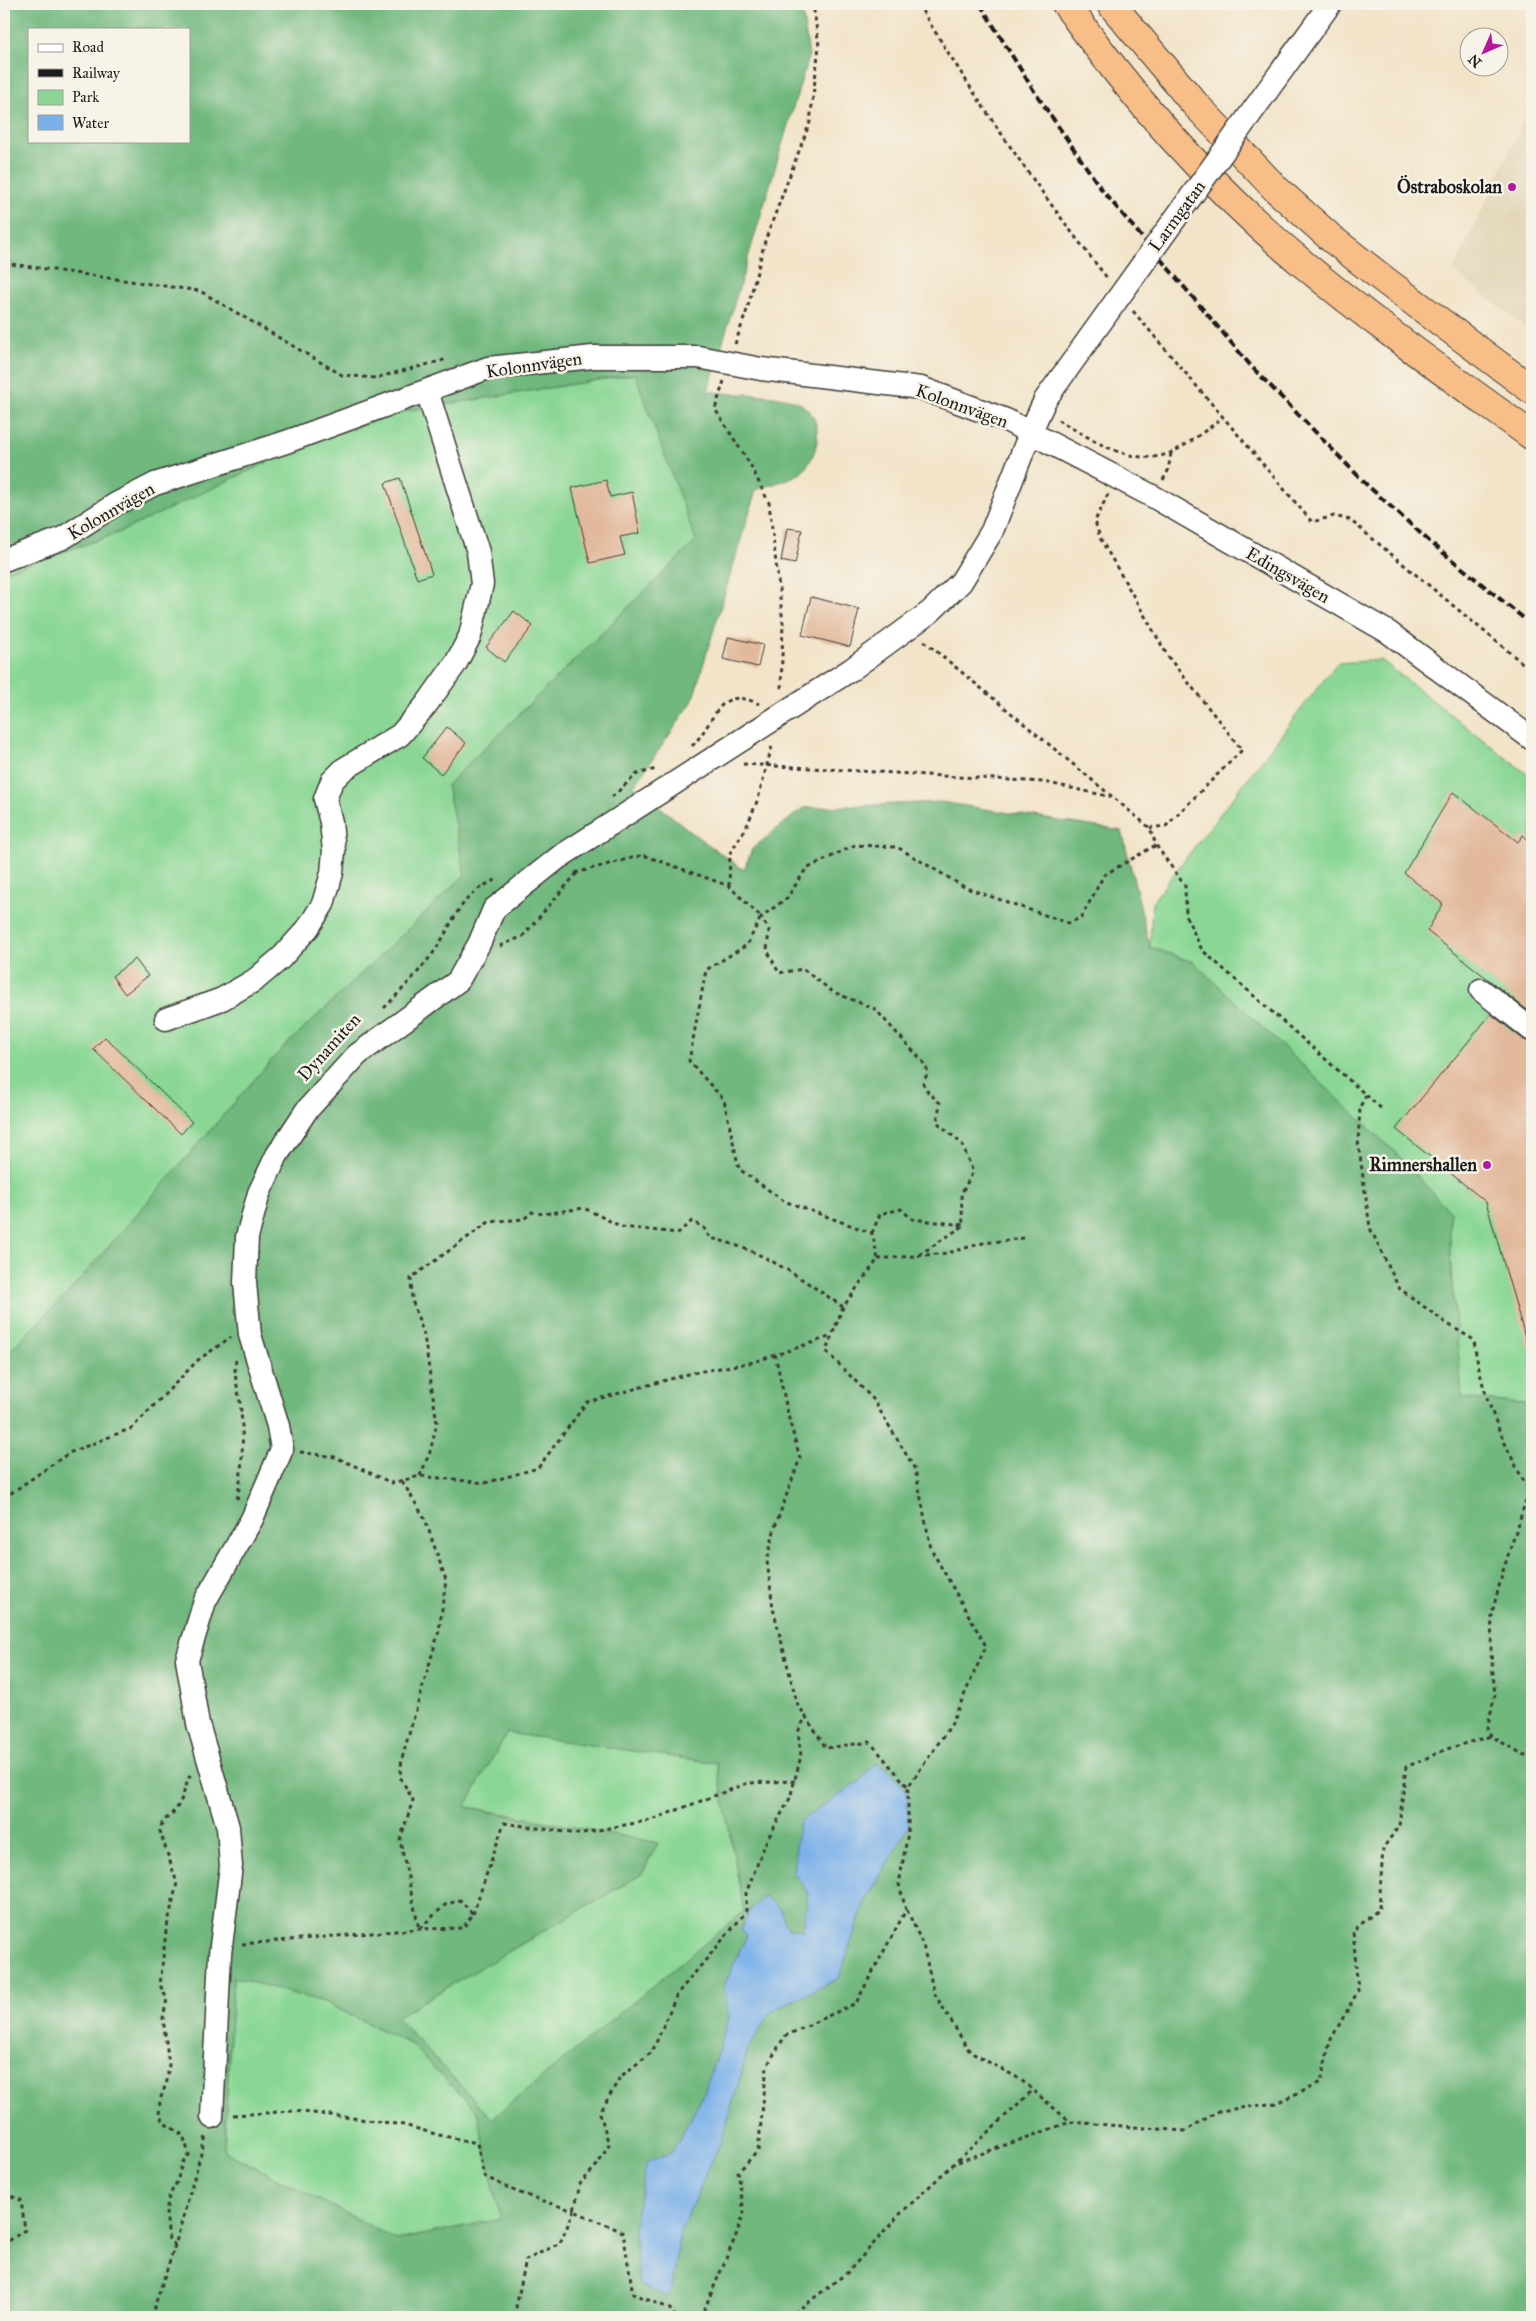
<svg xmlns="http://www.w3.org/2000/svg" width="1536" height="2321" font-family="'IM FELL Great Primer',serif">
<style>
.built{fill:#e2d6b7}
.green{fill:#8ad795;stroke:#537a58}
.forest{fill:#6fb87e;stroke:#466a4d;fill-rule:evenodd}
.water{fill:#7bb1e9;stroke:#4c6682}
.building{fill:#e2b99c}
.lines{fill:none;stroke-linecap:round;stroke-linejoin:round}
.minor-casing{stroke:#3c3a36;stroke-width:25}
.highway-casing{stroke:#3c3a36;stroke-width:30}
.path{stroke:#3c3a36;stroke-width:3;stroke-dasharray:4 4;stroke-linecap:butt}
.minor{stroke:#fff;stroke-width:22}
.highway{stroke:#f7be88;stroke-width:28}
.rail{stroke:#1c1c1c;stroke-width:4;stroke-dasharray:8 4;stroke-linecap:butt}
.minor-bridge-casing{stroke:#3c3a36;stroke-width:25;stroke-linecap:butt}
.minor-bridge{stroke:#fff;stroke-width:22}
.poi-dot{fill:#b5179e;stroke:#f7f3e8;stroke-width:2}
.labels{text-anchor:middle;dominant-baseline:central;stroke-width:5;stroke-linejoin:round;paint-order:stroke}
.poi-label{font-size:18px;font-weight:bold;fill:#1c1c1c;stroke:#f7f3e8;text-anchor:end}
.street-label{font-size:18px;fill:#1c1c1c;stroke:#f7f3e8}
</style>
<rect width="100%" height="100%" fill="#f7f3e8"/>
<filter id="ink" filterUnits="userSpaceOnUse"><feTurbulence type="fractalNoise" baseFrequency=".02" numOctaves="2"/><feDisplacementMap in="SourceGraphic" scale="10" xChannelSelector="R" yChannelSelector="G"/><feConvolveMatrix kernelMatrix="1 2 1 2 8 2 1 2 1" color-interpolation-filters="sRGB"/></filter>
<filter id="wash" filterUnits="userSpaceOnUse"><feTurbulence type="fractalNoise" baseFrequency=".0096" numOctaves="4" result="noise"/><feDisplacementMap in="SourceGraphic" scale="20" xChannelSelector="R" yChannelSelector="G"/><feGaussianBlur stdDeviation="1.12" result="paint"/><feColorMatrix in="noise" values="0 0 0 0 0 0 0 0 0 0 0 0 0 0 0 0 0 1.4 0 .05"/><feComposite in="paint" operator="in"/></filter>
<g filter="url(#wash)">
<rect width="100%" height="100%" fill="#f2e4c9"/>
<!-- built -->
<path class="built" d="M1532 103V332L1453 271Z"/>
<!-- green -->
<path class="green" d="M636 374 696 541 447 785 465 875 276 1055 68 1293 4 1356V572L118 533 316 439 405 411Z
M1381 660 1532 778V1413L1524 1404 1462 1398C1458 1336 1448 1274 1450 1212L1403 1160 1193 962 1150 947 1152 902 1337 663Z
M507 1733 717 1763 744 1912 492 2119 396 2017 642 1874 658 1843 464 1806Z
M233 1977 324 2002 410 2044 477 2111 501 2219 397 2240 224 2151Z"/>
<!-- forest -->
<path class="forest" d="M4 4H801L809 55 708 391C733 396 768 392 792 400 825 411 823 449 802 472 795 478 766 486 756 490L692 702 634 786 695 835 744 870 752 849 803 808 941 802 1122 831 1150 947 1193 962 1403 1160 1450 1212C1448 1274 1458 1336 1462 1398L1524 1404 1532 1413V2317H4V1356L68 1293 276 1055 465 875 447 785 696 541 635 374 405 411 316 439 118 533 4 572ZM29 29H189V141H29ZM507 1733 717 1763 744 1911 492 2119 396 2017 642 1874 658 1843 465 1807ZM875 1764 909 1826 864 1904 839 1978 772 2011 749 2046 723 2136 680 2232 672 2289 647 2162 672 2152 703 2096 729 2018 724 1986 747 1935 780 1909 788 1929 803 1930 808 1893 793 1872 820 1809 860 1781ZM233 1977 324 2002 410 2044 477 2111 500 2219 397 2240 224 2151Z"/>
<!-- water -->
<path class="water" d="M875 1763 889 1770 907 1791 909 1826 864 1904 839 1978 772 2011 749 2046 723 2136 680 2232 672 2289 667 2297 639 2285 634 2227 647 2162 672 2152 703 2096 729 2018 724 1986 747 1935 740 1930 751 1909 765 1896 780 1909 788 1929 803 1930 808 1893 793 1872 799 1822 860 1781Z"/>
<g id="blocks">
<!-- building -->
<path class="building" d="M400 478 432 574 417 579 385 483Z
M606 480 610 497 632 492 640 533 620 537 625 555 590 563 572 488Z
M787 528 802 530 795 564 781 561Z
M811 597 859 609 850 647 802 635Z
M514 611 533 626 504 662 486 647Z
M728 637 763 645 758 667 723 659Z
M447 727 466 743 441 774 422 758Z
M1453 792 1518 842 1523 835 1532 843V1014L1427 931 1443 904 1404 873Z
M135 959 148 976 125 994 112 976Z
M1491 1014 1524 1040 1532 1043V1347H1528L1486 1202 1396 1129Z
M105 1037 192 1122 181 1134 93 1049Z"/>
</g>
</g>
<g filter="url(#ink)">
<use href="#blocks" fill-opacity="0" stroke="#3c3a36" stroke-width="1"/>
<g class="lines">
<!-- minor casing -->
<g class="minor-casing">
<path id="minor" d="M1267 91 1330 4
M4 560 63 538 116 504 155 484 286 442 488 368 593 357H698L761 369 921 388 1006 420 1154 497 1388 632 1532 739
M1481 990 1532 1030
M166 1019 222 999 255 980 281 958 308 928 323 904 332 873 334 851 331 822 325 799 332 781 344 769 400 735 426 705 456 663 470 636 482 584 478 552 427 391
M212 2117 220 1954 231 1866 228 1827 198 1724 187 1660 205 1601 252 1519 282 1449 278 1426 250 1335 245 1283 247 1237 259 1193 277 1155 306 1111 357 1055 458 981 479 944 494 909 558 858 852 669 930 612 961 582 992 531 1030 433 1045 400 1116 301"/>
</g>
<!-- highway casing -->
<g class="highway-casing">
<path id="highway" d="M1066 4C1133 99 1213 189 1302 263 1376 325 1455 380 1532 436
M1111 4 1194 103 1276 189 1332 239 1387 282 1532 390"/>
</g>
<!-- path -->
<path class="path" d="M918 4C976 99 1038 191 1108 279
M4 263 200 291 342 375 375 378 448 359
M1133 311 1312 522 1334 516 1350 520 1532 671
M735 344 747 310 765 241 810 122 819 46 813 4
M724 381 715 409 751 466 769 503 783 623 781 691
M1058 420C1091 438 1133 470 1172 452 1190 444 1206 429 1223 418
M1163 480 1168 471 1171 453
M1108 494 1095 521 1100 538 1169 658 1242 750 1166 826 1150 828
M924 641 1150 828 1156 845 1185 886 1186 916 1202 950 1383 1110
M692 746C717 721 717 684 759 704
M743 764 1044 782 1112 797
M612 797 637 774 656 769
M575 873 643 855 729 886 761 917 747 945 706 970 689 1061 724 1100 739 1169 784 1201 872 1233 878 1259 843 1307 826 1351 873 1399 915 1469 931 1549 986 1646 951 1725 908 1787V1832L899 1884 906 1910 856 2003 785 2036 767 2066 758 2151 738 2172 744 2213 735 2238 701 2317
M729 886 730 853 746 828 758 799 772 746
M500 946 523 936 577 873
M384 1008C400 992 416 975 430 957 454 927 456 895 496 880
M1366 1095 1360 1107 1358 1141 1370 1228 1399 1288 1446 1323 1474 1340C1480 1393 1504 1445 1529 1491L1503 1571 1492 1613 1491 1652 1495 1695 1487 1728 1491 1736 1524 1755 1532 1753
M872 1233 880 1214 901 1209 912 1219 963 1225
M919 1255 963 1226 961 1194 973 1172 962 1144 937 1122 940 1103 928 1092 923 1083 928 1072 923 1062 875 1009 833 992 803 969 779 973 767 950 769 930 761 917 787 898 806 869 855 845 897 847 966 888 1068 923 1081 918 1104 875 1156 845
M878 1259 948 1253 983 1243 1025 1238
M775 1354 789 1419 800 1458 775 1527 767 1561 773 1608 797 1703 826 1748 870 1742 908 1787
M236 1360C233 1374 238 1388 240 1402 244 1435 243 1468 237 1500
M300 1452 335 1457 392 1483 420 1476 485 1483 538 1468 587 1402 692 1373 754 1362 832 1336
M420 1476 430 1452 437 1423 424 1335 412 1300 411 1278 489 1222 524 1219 532 1212 543 1214 584 1208 622 1227 678 1233 692 1221 704 1228 710 1238C761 1249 801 1278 843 1307
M4 1498 69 1453 132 1428 198 1360 231 1337
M907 1910 923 1945 934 1993 970 2052 1020 2079 1070 2122 1185 2131 1219 2111 1276 2103 1321 2082 1330 2041 1358 1991 1353 1931 1379 1909 1383 1848 1399 1826 1406 1767 1447 1749 1491 1736
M473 1914 504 1823 578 1834 651 1820 748 1783 795 1781
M242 1944 419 1929 463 1928 473 1914 460 1900 445 1905 419 1929 400 1840 413 1800 400 1777 402 1758 439 1631 446 1580 425 1519 402 1481
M233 2115 294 2111 330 2115 404 2125 439 2135 477 2143 484 2176 517 2192 574 2211 560 2243 526 2260 514 2317
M958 2162 1070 2122
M4 2193 21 2200 25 2230 4 2244
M175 2245 169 2239 166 2212 169 2196 177 2182 182 2163 189 2154 183 2135 167 2125 159 2116 160 2100 167 2081 169 2065 163 2018 167 1999 160 1985 166 1931 177 1883 160 1831C161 1818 172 1817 178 1806 183 1798 186 1784 191 1773
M151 2317 176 2242 206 2136
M676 2317 669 2308 633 2294 623 2232 574 2211 580 2184 598 2164 609 2145 600 2113 620 2077 652 2052 677 1994 746 1912V1893L766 1842 790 1798 801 1756 798 1732 806 1716
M779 2317 793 2314 848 2272 901 2213 1033 2090"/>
<!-- minor -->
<use href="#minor" class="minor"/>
<!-- highway -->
<use href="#highway" class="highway"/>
<!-- rail -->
<path class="rail" d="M980 4 1034 91 1102 190 1251 366 1367 485 1429 541 1532 625"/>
<!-- minor-bridge casing -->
<g class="minor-bridge-casing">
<path id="minor-bridge" d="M1116 301 1267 91"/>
</g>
<!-- minor-bridge -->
<use href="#minor-bridge" class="minor-bridge"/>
</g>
</g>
<!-- markers -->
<g class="poi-dot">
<circle cx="1512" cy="187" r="5"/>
<circle cx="1487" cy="1165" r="5"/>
</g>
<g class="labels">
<!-- poi labels -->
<g class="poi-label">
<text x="1502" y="187">Östraboskolan</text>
<text x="1477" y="1165">Rimnershallen</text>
</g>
<!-- street labels -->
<g class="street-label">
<text transform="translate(1177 216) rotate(-54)">Larmgatan</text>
<text transform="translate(534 365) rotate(-8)">Kolonnvägen</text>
<text transform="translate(962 406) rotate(20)">Kolonnvägen</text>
<text transform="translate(111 511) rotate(-30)">Kolonnvägen</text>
<text transform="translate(1288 575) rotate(30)">Edingsvägen</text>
<text transform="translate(329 1047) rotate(-48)">Dynamiten</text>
</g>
</g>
<!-- margin -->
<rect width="1536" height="2321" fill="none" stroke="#f7f3e8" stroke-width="20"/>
<!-- legend -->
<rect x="28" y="28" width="162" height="115" fill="#f7f3e8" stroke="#9f9d96"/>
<rect x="38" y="44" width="25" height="8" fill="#ffffff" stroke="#9f9d96"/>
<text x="72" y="52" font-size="15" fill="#1c1c1c">Road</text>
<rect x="38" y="69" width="25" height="8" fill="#1c1c1c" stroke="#9f9d96"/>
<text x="72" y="78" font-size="15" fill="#1c1c1c">Railway</text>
<rect x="38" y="90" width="25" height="15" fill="#8ad795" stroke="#9f9d96"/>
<text x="72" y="102" font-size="15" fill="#1c1c1c">Park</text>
<rect x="38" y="115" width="25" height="15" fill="#7bb1e9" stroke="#9f9d96"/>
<text x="72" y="128" font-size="15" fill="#1c1c1c">Water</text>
<!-- north arrow -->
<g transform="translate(1484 52) rotate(225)"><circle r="24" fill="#f7f3e8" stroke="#9f9d96"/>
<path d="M0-4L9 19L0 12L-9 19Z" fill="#b5179e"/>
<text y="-8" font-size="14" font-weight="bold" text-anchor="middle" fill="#1c1c1c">N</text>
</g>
</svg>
